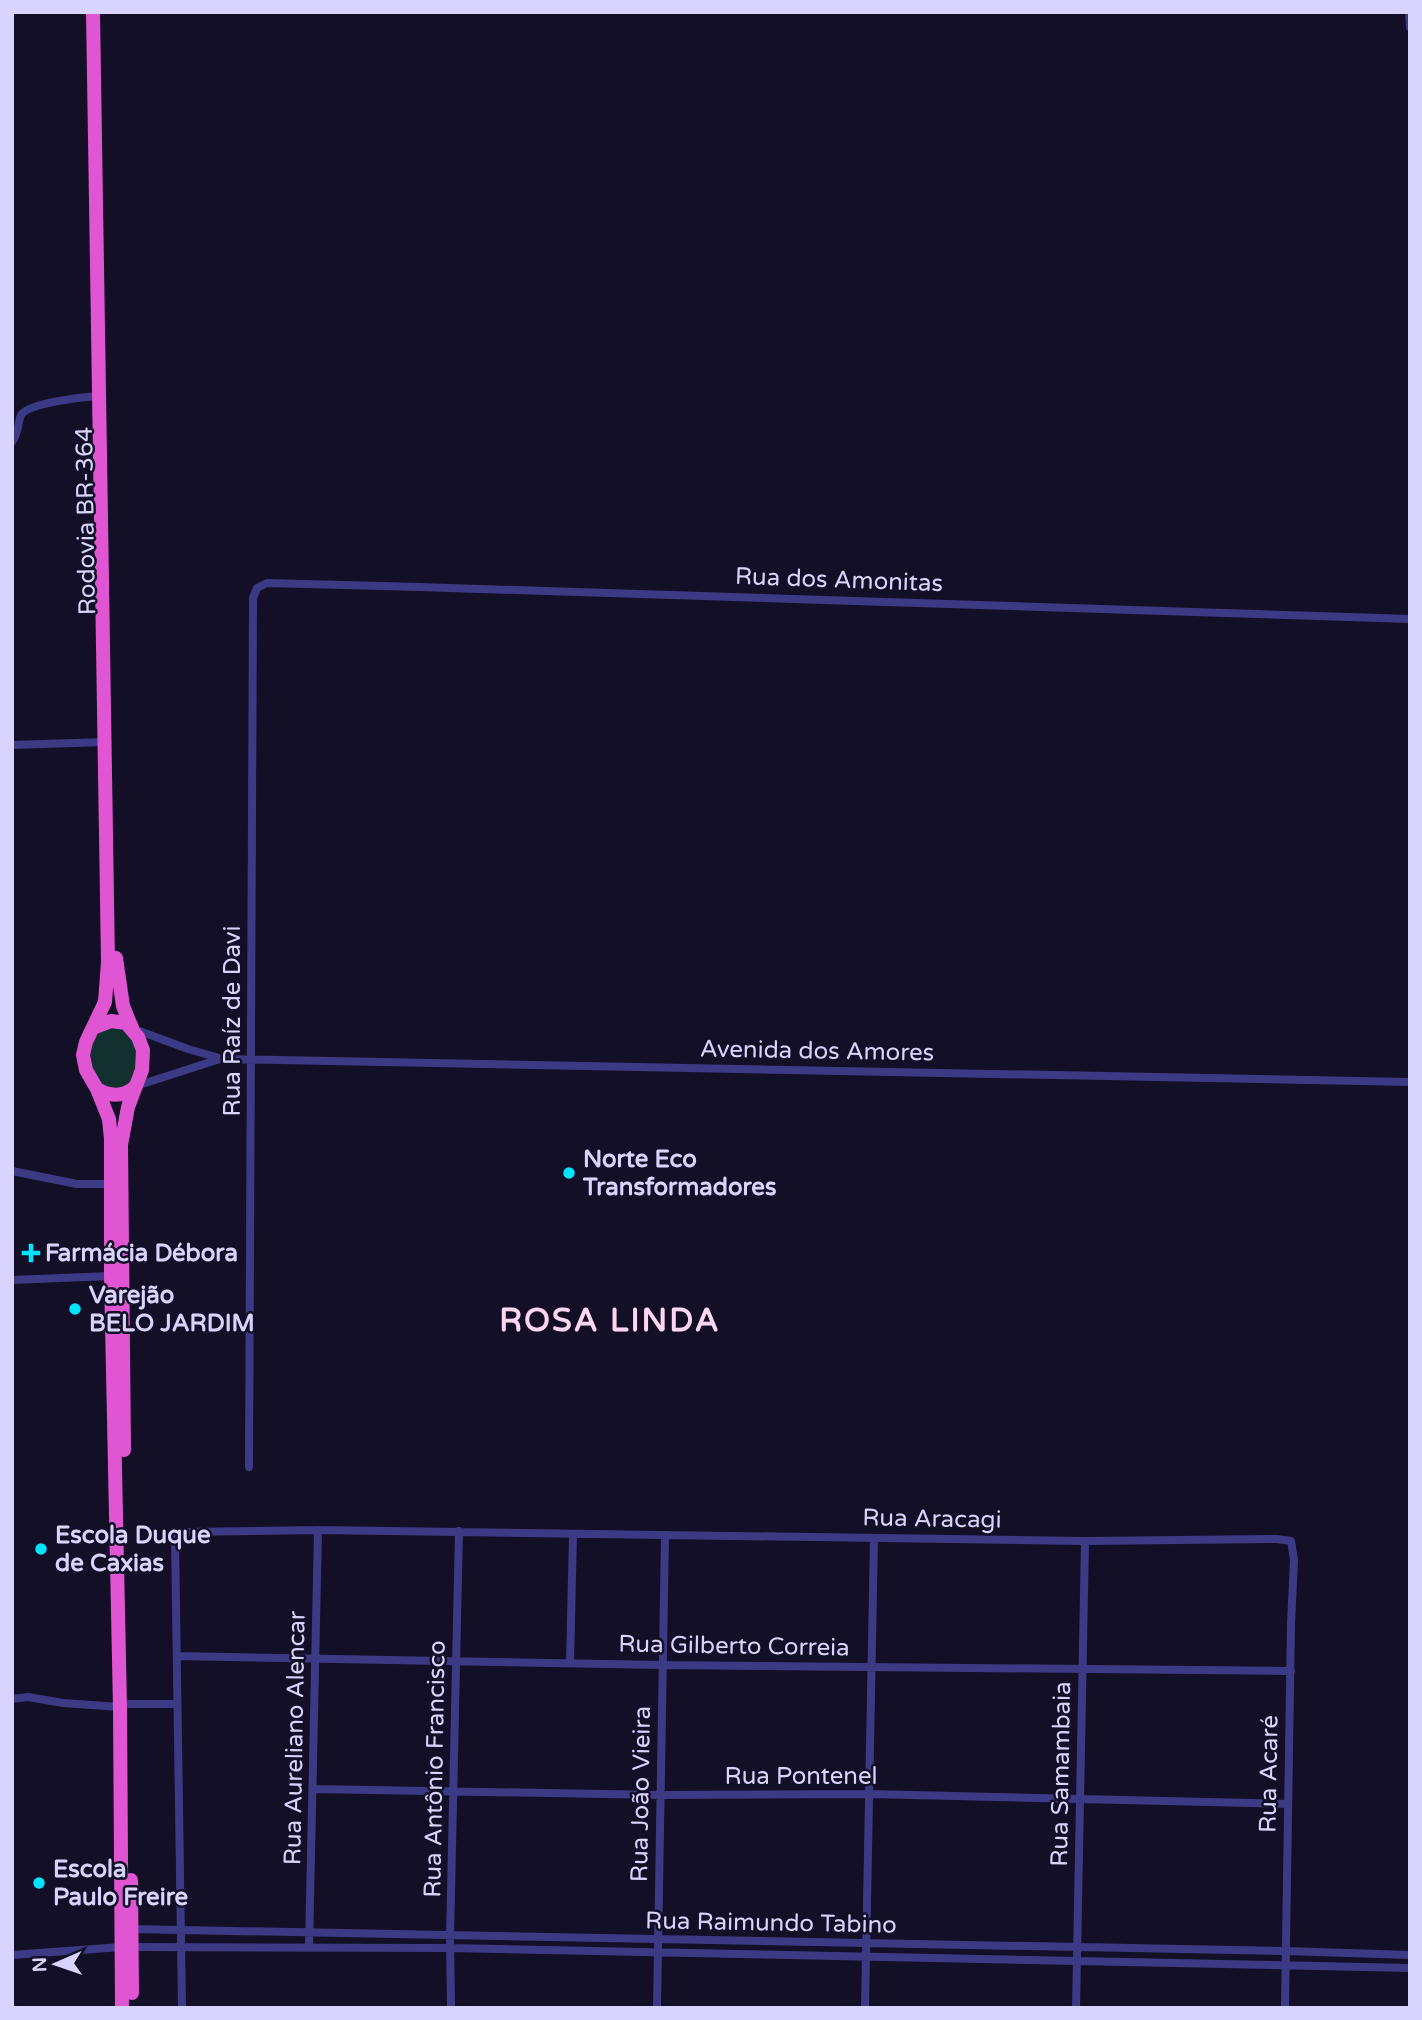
<svg xmlns="http://www.w3.org/2000/svg" width="1422" height="2020" font-family="'Varela Round',sans-serif">
<style>
.green{fill:#12302f}
.lines{fill:none;stroke-linecap:round;stroke-linejoin:round}
.minor{stroke:#3d3a85;stroke-width:8}
.trunk{stroke:#e055d1;stroke-width:14}
.poi-dot{fill:#00e5ff;stroke:#130f26;stroke-width:2.5}
.labels{text-anchor:middle;dominant-baseline:central;stroke-width:5;stroke-linejoin:round;paint-order:stroke}
.street-label{font-size:24px;fill:#d9d4ff;stroke:#130f26}
.poi-label{font-size:24px;font-weight:bold;fill:#d9d4ff;stroke:#130f26;text-anchor:start}
.district-label{font-size:32px;font-weight:bold;letter-spacing:2px;fill:#ffd6f0;stroke:#130f26}
</style>
<rect width="100%" height="100%" fill="#130f26"/>
<!-- green -->
<path class="green" d="M111 1026 125 1029 132 1035 140 1062 133 1084 111 1090 95 1080C89 1060 86 1035 111 1026Z"/>
<g class="lines">
<!-- minor -->
<path class="minor" d="M1409 12 1410 27
M12 442C20 430 17 424 21 415 28 403 83 397 98 396
M12 745 105 742
M134 1029 188 1049 223 1059 1410 1082
M136 1086 220 1059
M12 1171 77 1184H111
M12 1280 111 1276
M249 1467 253 598 257 588 267 583 420 587 1410 619
M177 1656 663 1665 1291 1671
M570 1663 573 1534
M12 1699 28 1697 63 1703 120 1707
M128 1704H176
M314 1789 660 1795 869 1794 1288 1804
M131 1929 1285 1951 1410 1955
M131 1947 451 1948 1410 1968
M309 1947 318 1530
M12 1955 121 1947
M182 2008 175 1538 182 1532 318 1530 1085 1541 1277 1539 1291 1541 1294 1560 1291 1623 1285 2008
M451 2008 450 1937 459 1531
M657 2008 665 1535
M865 2008 874 1538
M1076 2008 1085 1541"/>
<!-- trunk -->
<path class="trunk" d="M93 12 108 962 105 1002 86 1042 83 1055 86 1070 97 1089 109 1119 111 1139V1276L120 1707 122 2008
M116 958 123 1006 132 1028
M93 1028 111 1021 126 1023 138 1037 143 1050 142 1070 128 1107 121 1145 124 1450
M97 1089C110 1097 125 1097 136 1086
M131 1880 132 1993"/>
</g>
<!-- markers -->
<g class="poi-dot">
<circle cx="569" cy="1173" r="7"/>
<path d="M27.5 1242.5h7v7h7v7h-7v7h-7v-7h-7v-7h7z"/>
<circle cx="75" cy="1309" r="7"/>
<circle cx="41" cy="1549" r="7"/>
<circle cx="39" cy="1883" r="7"/>
</g>
<g class="labels">
<!-- street labels -->
<g class="street-label">
<text transform="translate(86 521) rotate(-91)">Rodovia BR-364</text>
<text transform="translate(839 580) rotate(2)">Rua dos Amonitas</text>
<text transform="translate(232 1021) rotate(-90)">Rua Raíz de Davi</text>
<text transform="translate(817 1051) rotate(1)">Avenida dos Amores</text>
<text transform="translate(932 1519) rotate(1)">Rua Aracagi</text>
<text transform="translate(734 1646) rotate(1)">Rua Gilberto Correia</text>
<text transform="translate(295 1738) rotate(-89)">Rua Aureliano Alencar</text>
<text transform="translate(435 1769) rotate(-89)">Rua Antônio Francisco</text>
<text transform="translate(1061 1774) rotate(-89)">Rua Samambaia</text>
<text transform="translate(1269 1774) rotate(-89)">Rua Acaré</text>
<text x="801" y="1776">Rua Pontenel</text>
<text transform="translate(641 1794) rotate(-89)">Rua João Vieira</text>
<text transform="translate(771 1923) rotate(1)">Rua Raimundo Tabino</text>
</g>
<!-- poi labels -->
<g class="poi-label">
<text x="583" y="1159">Norte Eco<tspan x="583" dy="28">Transformadores</tspan></text>
<text x="45" y="1253">Farmácia Débora</text>
<text x="89" y="1295">Varejão<tspan x="89" dy="28">BELO JARDIM</tspan></text>
<text x="55" y="1535">Escola Duque<tspan x="55" dy="28">de Caxias</tspan></text>
<text x="53" y="1869">Escola<tspan x="53" dy="28">Paulo Freire</tspan></text>
</g>
<!-- district labels -->
<g class="district-label">
<text x="610" y="1321">ROSA LINDA</text>
</g>
</g>
<!-- border -->
<rect width="1422" height="2020" fill="none" stroke="#d9d4ff" stroke-width="28"/>
<!-- north arrow -->
<g transform="translate(56 1964) rotate(268)" stroke="#130f26" stroke-width="5" paint-order="stroke">
<path d="M0-5L12 26L0 18L-12 26Z" fill="#d9d4ff"/>
<text y="-10" font-size="19" font-weight="bold" text-anchor="middle" fill="#d9d4ff">N</text>
</g>
</svg>
